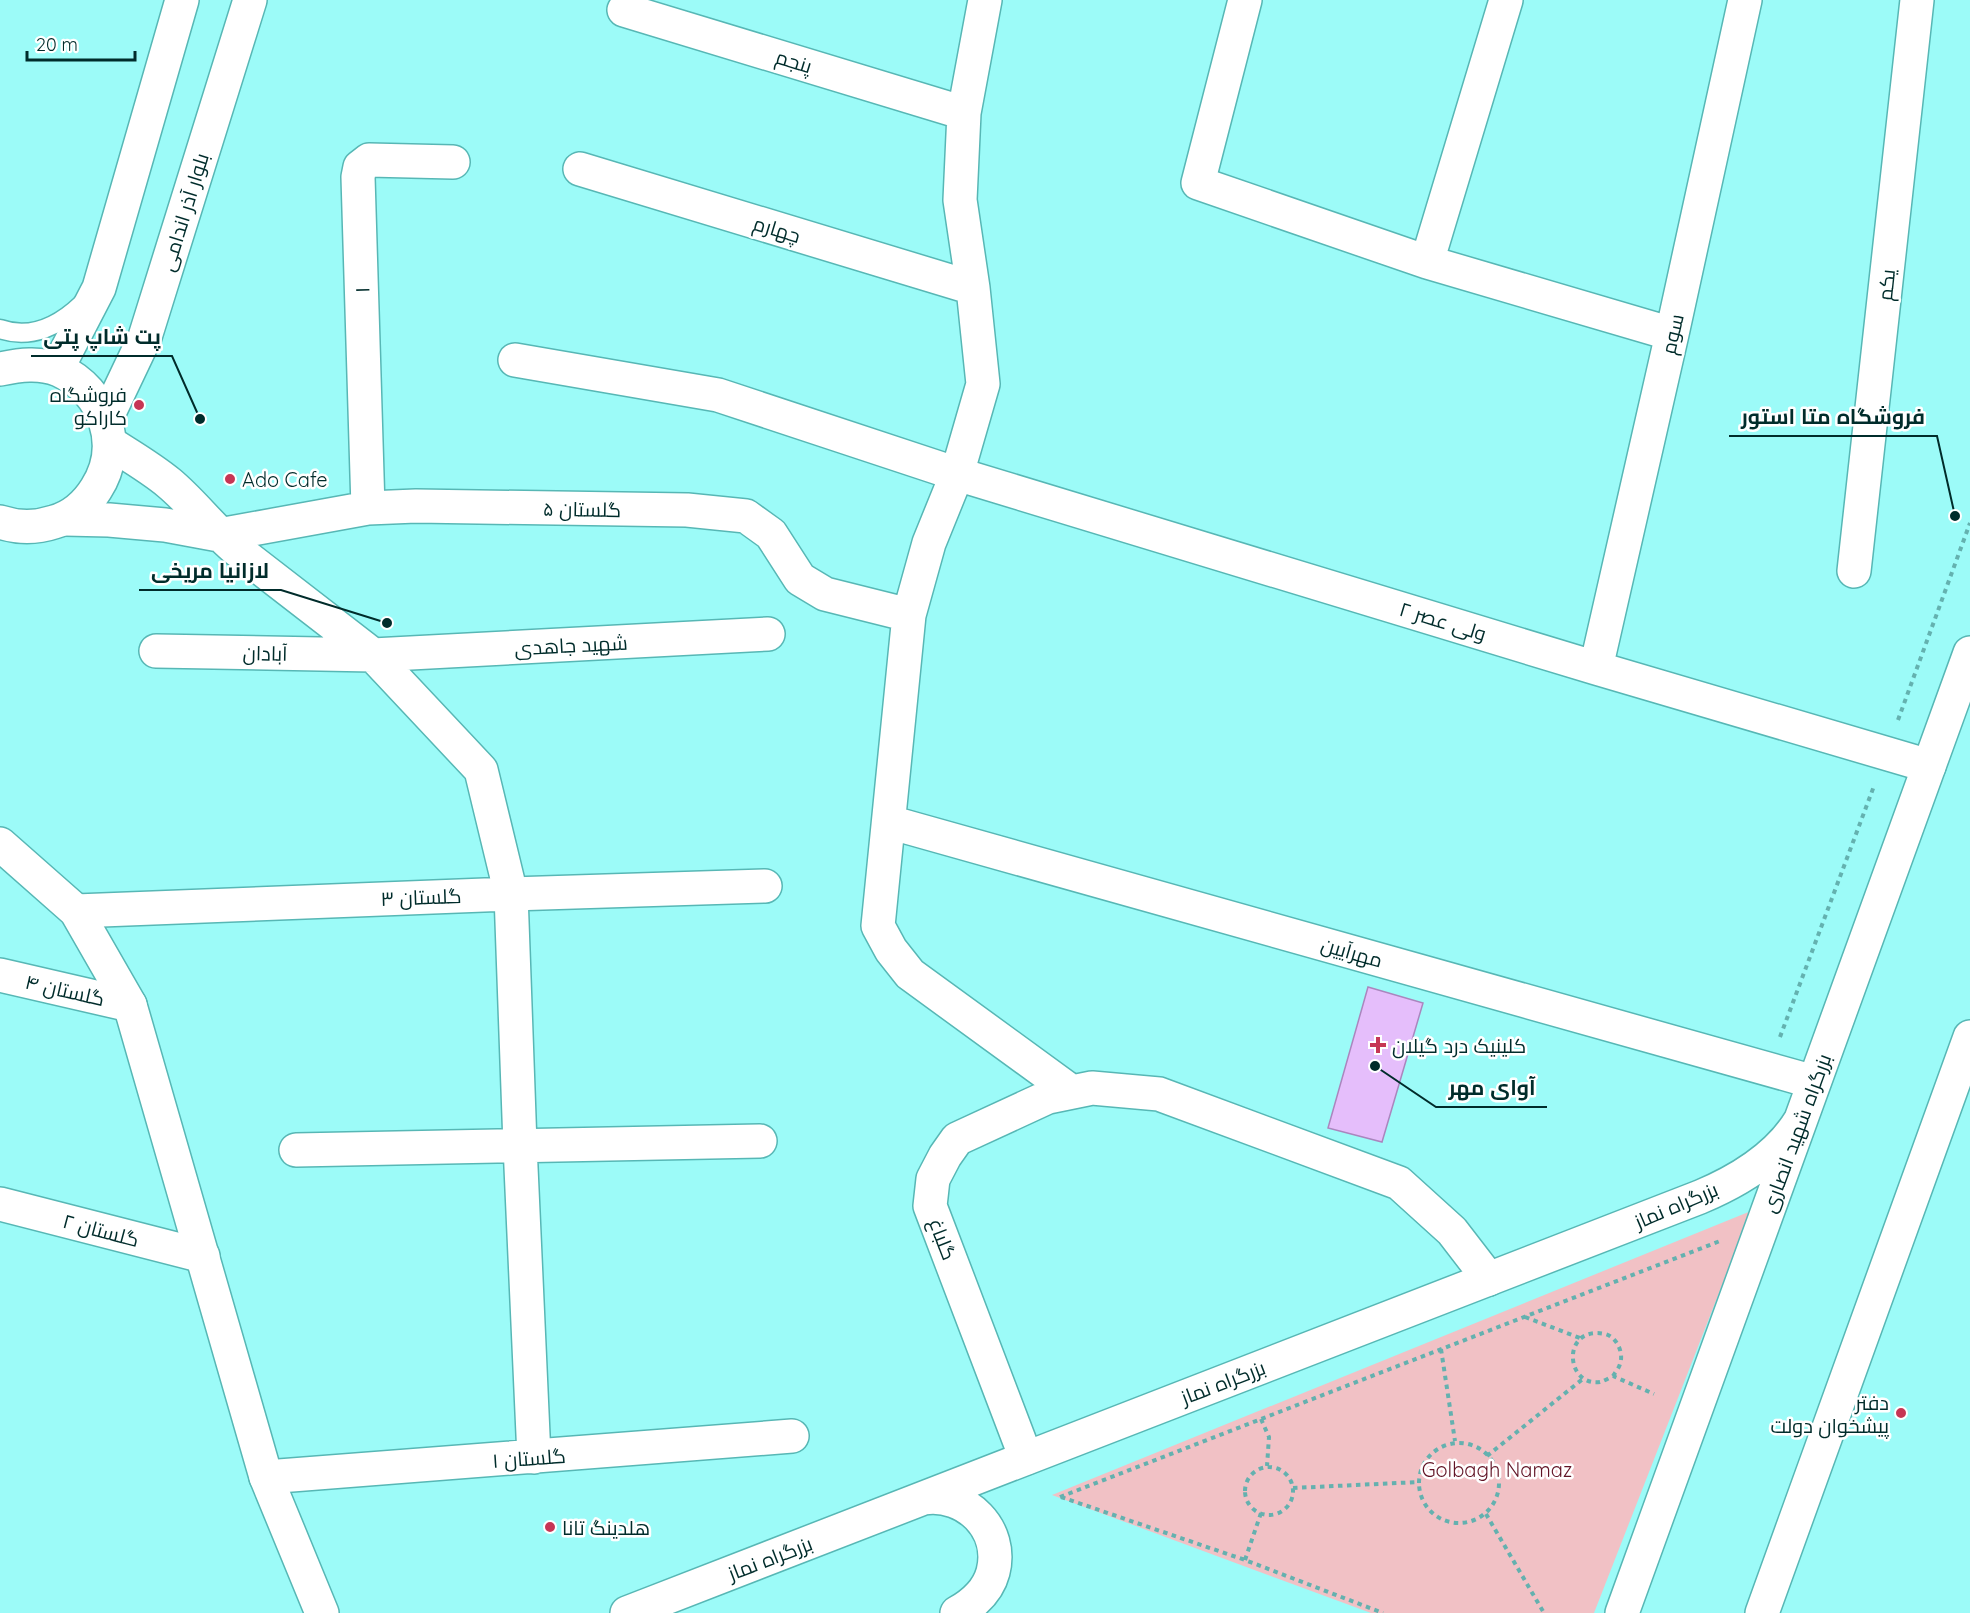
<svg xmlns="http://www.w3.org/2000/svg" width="1970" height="1613" font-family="Quicksand,Cairo,sans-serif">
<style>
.green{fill:#f1c1c5}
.building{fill:#e5befb;stroke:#aa86be;stroke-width:1.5}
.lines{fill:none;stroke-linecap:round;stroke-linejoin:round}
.service-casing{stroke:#57b7b5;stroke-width:21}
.minor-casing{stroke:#57b7b5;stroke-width:36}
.tertiary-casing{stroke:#57b7b5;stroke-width:36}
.secondary-casing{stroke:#57b7b5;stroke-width:36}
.trunk-casing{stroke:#57b7b5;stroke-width:36}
.path{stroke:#64b1af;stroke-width:4;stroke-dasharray:4.5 4.5;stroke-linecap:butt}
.service{stroke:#fff;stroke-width:18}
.minor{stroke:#fff;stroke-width:33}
.tertiary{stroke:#fff;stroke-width:33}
.secondary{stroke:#fff;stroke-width:33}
.trunk{stroke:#fff;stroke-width:33}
.poi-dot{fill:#c63655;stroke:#fff;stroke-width:2}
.labels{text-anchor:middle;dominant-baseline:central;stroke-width:5;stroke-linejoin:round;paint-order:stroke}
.street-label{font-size:20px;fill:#002c2b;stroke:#fff}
.poi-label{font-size:20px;fill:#002c2b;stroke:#fff;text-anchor:start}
.park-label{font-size:20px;fill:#611325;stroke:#fff}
.leader{fill:none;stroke:#002c2b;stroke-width:2}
.callout-dot{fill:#002c2b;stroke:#fff;stroke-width:2}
.callout-label{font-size:21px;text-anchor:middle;font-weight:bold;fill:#002c2b;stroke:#fff;stroke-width:5;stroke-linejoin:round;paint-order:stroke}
</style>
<rect width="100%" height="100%" fill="#9cfbf8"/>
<!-- green -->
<path class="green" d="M1751 1211 1594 1613H1371L1052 1495Z"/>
<!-- building -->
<path class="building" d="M1368 987 1423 1003 1382 1142 1328 1128Z"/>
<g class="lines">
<!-- service casing -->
<g class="service-casing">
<path id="service" d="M0 329C31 340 60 325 82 304"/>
</g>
<!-- minor casing -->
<g class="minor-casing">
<path id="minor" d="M985 0 964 113 960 200 973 288 983 384 957 474 929 543 909 615 878 926 891 950 910 974 1072 1092
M1245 0 1198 183 1427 262 1672 334
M624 10 964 113
M580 169 973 288
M1427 262 1506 0
M515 360 718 395 957 474 1596 668 1929 766
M110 443C130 456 151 468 169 483 193 503 212 529 236 549L373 655 481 770 511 894 520 1145 534 1457
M368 508 358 177 360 167 369 160 453 162
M65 519 109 520 165 525 219 535 368 508 416 506 687 510 746 516 771 534 800 579 825 594 909 615
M1854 571 1917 0
M156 651 373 655 768 634
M1596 668 1672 334 1745 0
M889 822 1814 1082
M76 911 511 894 765 886
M0 975 130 1005
M296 1150 760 1141
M0 1204 203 1256
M1026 1458 930 1206 933 1179 945 1156 957 1139 1048 1097 1092 1088 1159 1094 1399 1183 1452 1231 1489 1279
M266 1477 792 1436"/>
</g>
<!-- tertiary casing -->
<g class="tertiary-casing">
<path id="tertiary" d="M0 844 76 911 130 1005 266 1477 322 1613"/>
</g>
<!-- secondary casing -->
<g class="secondary-casing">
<path id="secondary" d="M0 369C19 365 40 362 59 370 105 391 124 446 96 489 86 505 72 517 54 522 36 528 18 528 0 522
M57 369 99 288 182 0
M106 419 145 337 250 0"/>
</g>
<!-- trunk casing -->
<g class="trunk-casing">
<path id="trunk" d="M924 1498C966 1492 1004 1529 993 1572 988 1591 973 1604 957 1613
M627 1613 1700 1197C1738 1181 1778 1157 1800 1121
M1622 1613 1970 653
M1762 1613 1970 1037"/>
</g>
<!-- path -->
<path class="path" d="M1898 720 1970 523
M1780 1037 1874 786
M1525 1317 1580 1338
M1441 1349 1455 1441
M1613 1376C1615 1373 1619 1368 1620 1364 1624 1353 1617 1337 1605 1334 1561 1325 1565 1387 1600 1382 1604 1381 1609 1378 1613 1376L1654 1394
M1261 1419 1269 1437 1267 1466
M1419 1483a40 40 0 1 1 80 0a40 40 0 1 1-80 0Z
M1487 1456 1584 1378
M1245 1491a24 24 0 1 1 48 0a24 24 0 1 1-48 0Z
M1293 1488 1419 1482
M1060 1497 1720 1241
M1061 1497 1245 1560 1383 1613
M1486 1514 1544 1613
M1245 1560 1261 1513"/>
<!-- service -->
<use href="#service" class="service"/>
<!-- minor -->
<use href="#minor" class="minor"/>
<!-- tertiary -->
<use href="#tertiary" class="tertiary"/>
<!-- secondary -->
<use href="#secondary" class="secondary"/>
<!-- trunk -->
<use href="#trunk" class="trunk"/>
</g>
<!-- markers -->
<g class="poi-dot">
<circle cx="139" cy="405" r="6"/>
<circle cx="230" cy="479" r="6"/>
<path d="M1375 1036h6v6h6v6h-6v6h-6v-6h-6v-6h6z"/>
<circle cx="1901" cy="1413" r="6"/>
<circle cx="550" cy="1527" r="6"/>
</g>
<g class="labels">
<!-- street labels -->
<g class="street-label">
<text transform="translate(794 61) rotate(17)">پنجم</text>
<text transform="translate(184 212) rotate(-73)">بلوار آذر اندامی</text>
<text transform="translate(777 229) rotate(17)">چهارم</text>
<text transform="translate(1886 285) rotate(-84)">یکم</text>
<text transform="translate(362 290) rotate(-92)">۱</text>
<text transform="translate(1672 334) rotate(-77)">سوم</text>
<text transform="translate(582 509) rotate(1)">گلستان ۵</text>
<text transform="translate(1443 621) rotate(17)">ولی عصر ۲</text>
<text transform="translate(571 645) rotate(-3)">شهید جاهدی</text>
<text transform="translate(265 653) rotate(1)">آبادان</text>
<text transform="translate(421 897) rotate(-2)">گلستان ۳</text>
<text transform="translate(1352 952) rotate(16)">مهرآیین</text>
<text transform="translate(65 990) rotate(13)">گلستان ۴</text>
<text transform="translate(1796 1133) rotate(-70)">بزرگراه شهید انصاری</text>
<text transform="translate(1676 1205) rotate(-23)">بزرگراه نماز</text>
<text transform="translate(101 1230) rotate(15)">گلستان ۲</text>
<text transform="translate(943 1239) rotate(69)">گلباغ</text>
<text transform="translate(1223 1382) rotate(-21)">بزرگراه نماز</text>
<text transform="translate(529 1458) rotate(-4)">گلستان ۱</text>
<text transform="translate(770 1558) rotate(-21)">بزرگراه نماز</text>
</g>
<!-- poi labels -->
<g class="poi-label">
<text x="127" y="394" text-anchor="end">فروشگاه<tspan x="127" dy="23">کاراکو</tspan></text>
<text x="242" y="479">Ado Cafe</text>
<text x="1392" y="1045">کلینیک درد گیلان</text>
<text x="1889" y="1402" text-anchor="end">دفتر<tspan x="1889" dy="23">پیشخوان دولت</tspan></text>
<text x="562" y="1527">هلدینگ تانا</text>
</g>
<!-- park labels -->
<g class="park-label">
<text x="1497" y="1469">Golbagh Namaz</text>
</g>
</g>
<!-- callouts -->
<path class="leader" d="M200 419L172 356H31M1955 516L1937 436H1729M387 623L281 590H139M1375 1066L1436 1107H1547"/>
<g class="callout-dot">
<circle cx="200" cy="419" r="6"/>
<circle cx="1955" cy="516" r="6"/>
<circle cx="387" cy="623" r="6"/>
<circle cx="1375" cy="1066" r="6"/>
</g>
<g class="callout-label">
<text x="102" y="344">پت شاپ پتی</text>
<text x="1833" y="424">فروشگاه متا استور</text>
<text x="210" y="578">لازانیا مریخی</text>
<text x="1492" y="1095">آوای مهر</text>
</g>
<!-- scale -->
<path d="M27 51v9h108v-9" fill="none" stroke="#002c2b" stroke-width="3"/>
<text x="36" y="51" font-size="18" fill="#002c2b" stroke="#ffffff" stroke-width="4.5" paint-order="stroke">20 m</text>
</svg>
